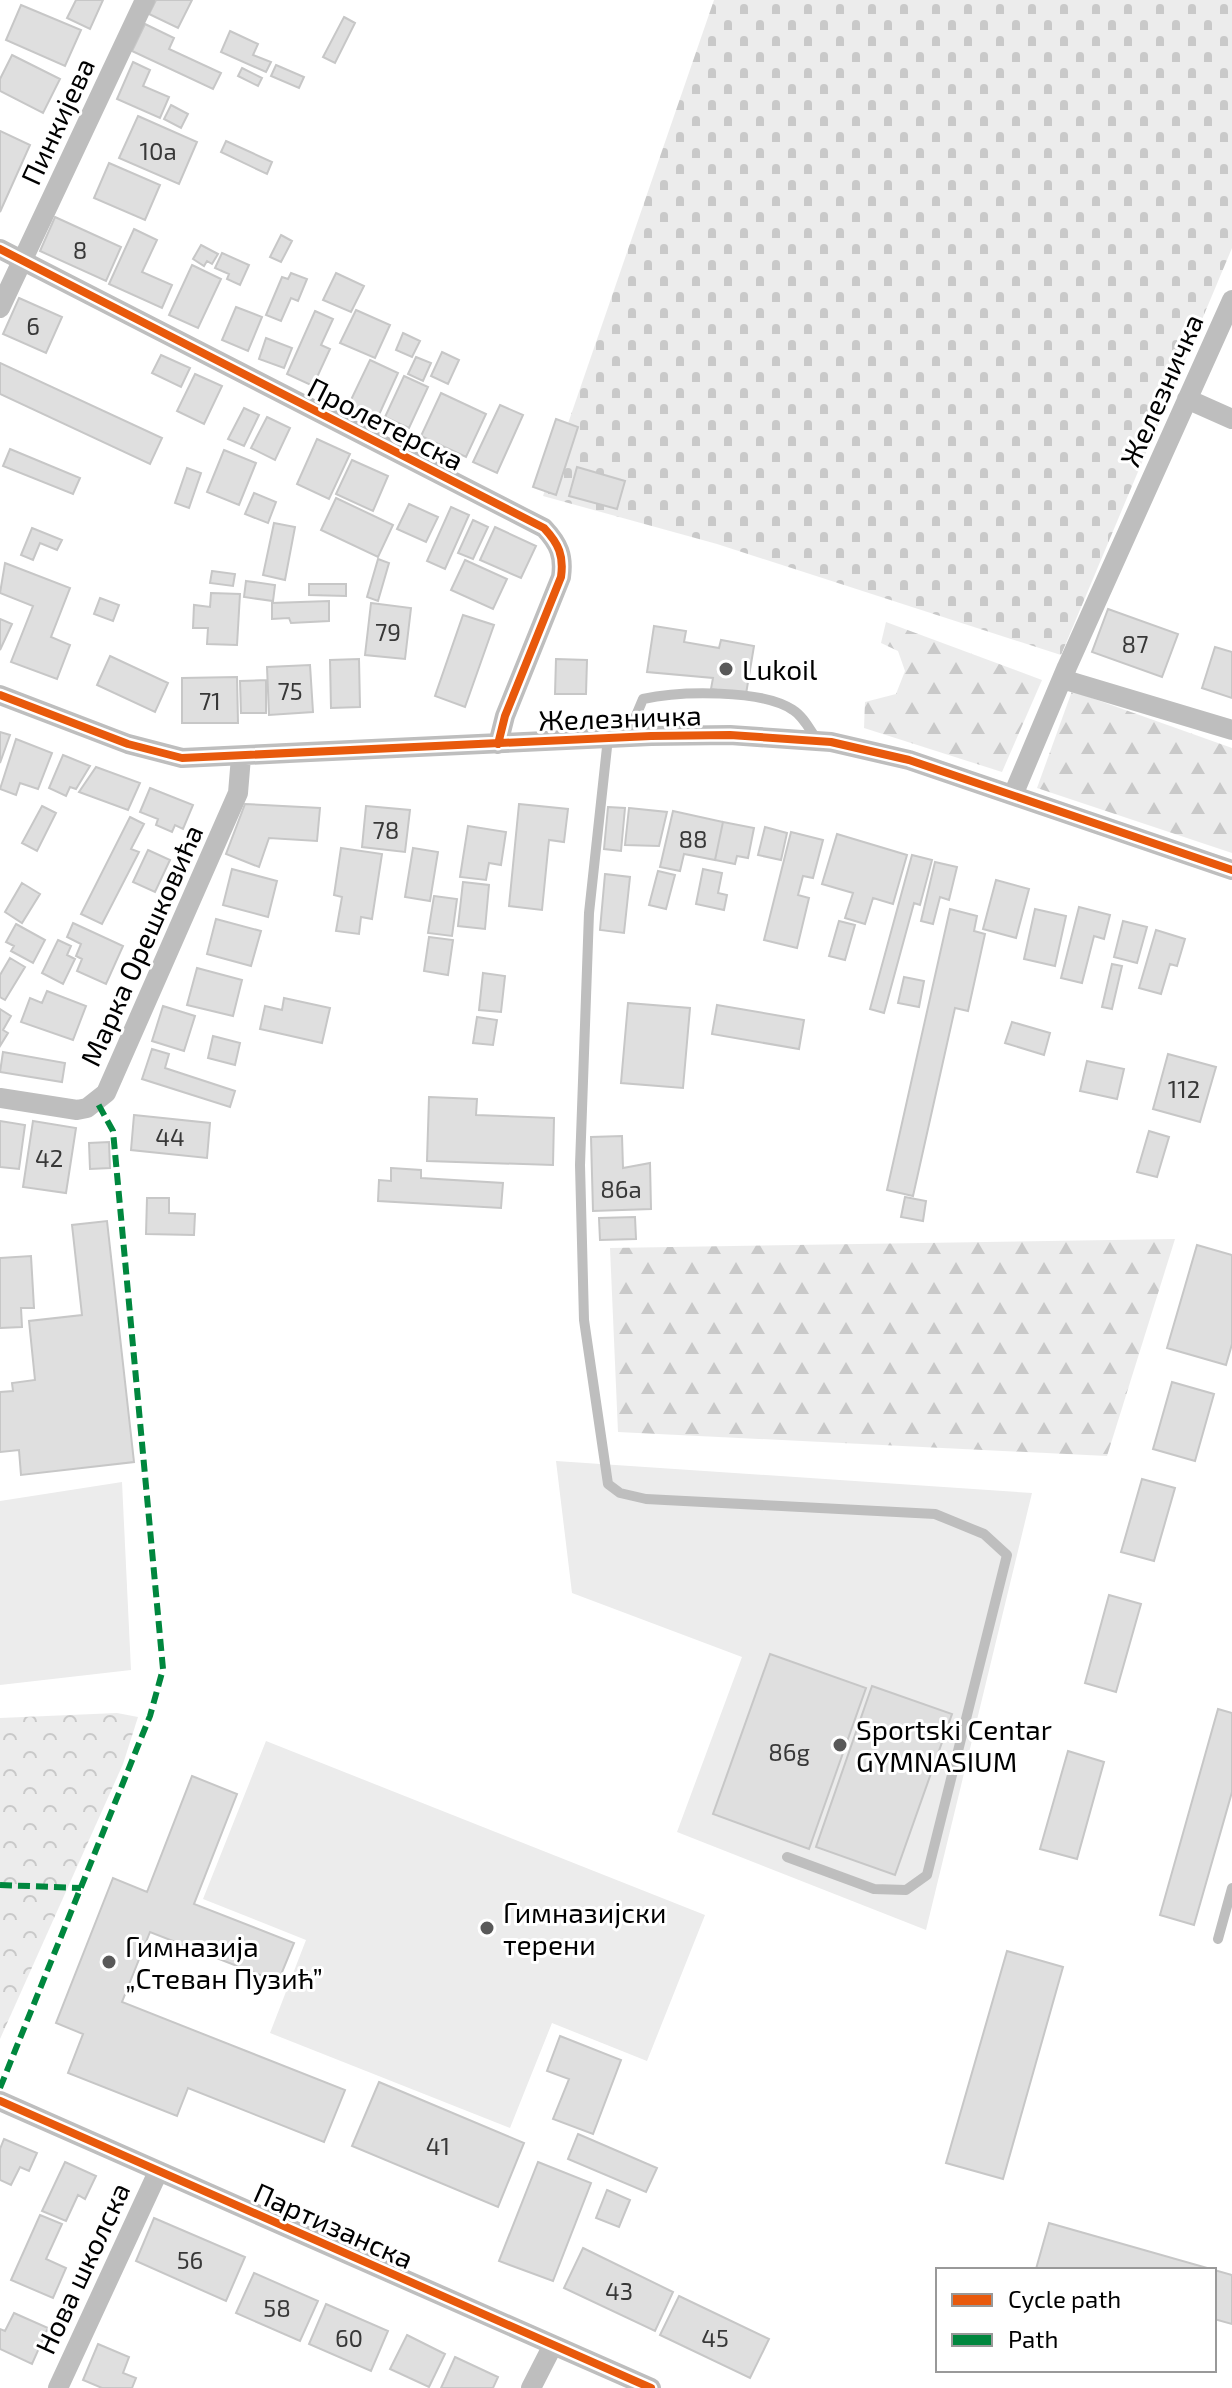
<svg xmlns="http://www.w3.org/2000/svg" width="1232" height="2388" font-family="'Exo 2',sans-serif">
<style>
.forest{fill:url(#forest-firs)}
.cemetery{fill:url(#cemetery-stones)}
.park{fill:url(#park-crowns)}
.garden{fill:#ececec}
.building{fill:#dfdfdf;stroke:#c7c7c7;stroke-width:2}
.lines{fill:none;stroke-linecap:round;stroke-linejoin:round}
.service{stroke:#bebebe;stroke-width:10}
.minor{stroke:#bebebe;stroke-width:20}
.quiet{stroke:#00873e;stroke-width:6;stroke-dasharray:12 6;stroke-linecap:butt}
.cycleway-casing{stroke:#fff;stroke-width:13}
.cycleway{stroke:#e8590c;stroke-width:8}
.poi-dot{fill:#595959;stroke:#fff;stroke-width:3}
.labels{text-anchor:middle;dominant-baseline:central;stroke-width:6;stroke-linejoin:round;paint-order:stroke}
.number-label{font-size:24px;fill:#383838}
.street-label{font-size:28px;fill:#000;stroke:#fff}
.poi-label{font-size:28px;fill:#000;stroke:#fff;text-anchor:start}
</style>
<defs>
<pattern id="forest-firs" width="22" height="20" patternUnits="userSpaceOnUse" patternTransform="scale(2)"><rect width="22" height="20" fill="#ececec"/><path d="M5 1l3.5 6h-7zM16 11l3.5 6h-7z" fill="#c9c9c9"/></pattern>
<pattern id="cemetery-stones" width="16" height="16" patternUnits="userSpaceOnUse" patternTransform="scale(2)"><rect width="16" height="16" fill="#ececec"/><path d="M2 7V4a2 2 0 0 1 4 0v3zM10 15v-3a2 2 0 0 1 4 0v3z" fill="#c9c9c9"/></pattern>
<pattern id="park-crowns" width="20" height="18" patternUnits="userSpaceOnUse" patternTransform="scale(2)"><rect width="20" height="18" fill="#ececec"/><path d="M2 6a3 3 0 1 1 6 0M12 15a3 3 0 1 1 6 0" fill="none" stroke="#c9c9c9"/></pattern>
</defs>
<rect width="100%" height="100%" fill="#fff"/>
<!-- forest -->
<path class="forest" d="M886 622 1042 680 1002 772 864 728 865 702 896 694 905 671 898 651 881 643Z
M1072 691 1232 748V853L1037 788Z
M1175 1239 1107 1456 618 1432 610 1248Z"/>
<!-- cemetery -->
<path class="cemetery" d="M714 0H1232V248L1061 655 717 544 543 496Z"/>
<!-- park -->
<path class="park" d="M117 1713 138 1717 123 1764 0 2039V1718Z"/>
<!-- garden -->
<path class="garden" d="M556 1461 1032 1493 926 1930 677 1832 742 1657 572 1593Z
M122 1482 131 1670 0 1685V1501Z
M266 1741 705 1915 647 2061 552 2023 510 2128 270 2033 306 1940 203 1899Z"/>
<!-- building -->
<path class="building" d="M76 0H103L90 29 67 18Z
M156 0H192L178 28 149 14Z
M21 5 81 30 65 66 6 40Z
M344 17 355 23 335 63 323 57Z
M145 24 174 38 169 49 221 73 213 89 132 51Z
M230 31 258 44 253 55 271 62 266 72 221 52Z
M12 55 60 79 43 113 0 91V79Z
M133 62 150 70 143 86 169 97 160 118 117 99Z
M276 65 304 77 299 88 271 76Z
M242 68 262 78 258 86 238 76Z
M171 105 188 114 181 128 164 119Z
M138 116 197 142 179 184 119 158Z
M0 131 30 145 0 212Z
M226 141 272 162 267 174 221 152Z
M109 163 160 185 145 220 94 198Z
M55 217 121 247 106 281 40 251Z
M134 229 157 240 142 272 172 285 162 308 109 284Z
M281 235 292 241 281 262 270 257Z
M201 245 218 254 212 264 207 261 204 266 193 259Z
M222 253 249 265 240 285 227 279 229 274 215 268Z
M192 265 221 279 198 328 169 315Z
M291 273 307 279 298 301 291 298 281 321 266 315 282 277 288 279Z
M336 273 364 286 351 312 323 300Z
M19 298 62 317 46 353 3 334Z
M236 307 262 317 248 351 222 340Z
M356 310 390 325 375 358 340 343Z
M315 311 333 319 321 345 330 349 313 386 287 374Z
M403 333 420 341 412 357 396 350Z
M266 338 292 348 284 368 259 359Z
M442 352 459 360 448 384 431 376Z
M161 355 190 368 181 387 152 373Z
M416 357 431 363 423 381 408 374Z
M370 360 398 373 378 417 349 404Z
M0 363 162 438 150 464 0 394Z
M195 374 222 386 204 424 177 411Z
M404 376 428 387 409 428 385 417Z
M441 393 486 414 466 457 421 436Z
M500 405 523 415 497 473 473 462Z
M244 408 259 415 244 446 228 439Z
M267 417 290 428 275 460 251 448Z
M556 419 578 427 556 495 533 487Z
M317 439 350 454 329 499 297 484Z
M10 449 80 478 73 494 3 466Z
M224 450 256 463 239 505 207 492Z
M352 460 388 476 373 511 336 494Z
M577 467 625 481 617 509 569 496Z
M187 468 201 473 189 508 175 503Z
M254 493 276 502 268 523 245 514Z
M336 498 393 525 378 557 321 530Z
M409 504 438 517 426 542 397 529Z
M451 507 469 515 445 569 427 561Z
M473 520 488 527 473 559 458 553Z
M274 523 295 527 285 580 263 575Z
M495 527 536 546 521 578 480 560Z
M32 528 62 540 57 550 40 543 33 560 21 555Z
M378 559 389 563 378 601 367 597Z
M465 560 507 579 493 609 451 590Z
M5 563 70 588 51 637 70 645 57 679 11 662 33 606 0 593Z
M212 571 235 574 233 586 210 583Z
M246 581 275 585 273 601 244 597Z
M309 584H346V596L309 595Z
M211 593 240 594 237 645 207 644 208 628H193L194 605 210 607Z
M100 598 119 605 113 621 94 614Z
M329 601V621L291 623 289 618 272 619V603Z
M371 603 411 608 405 659 365 655Z
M1108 609 1178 634 1162 677 1092 652Z
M463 615 494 625 465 707 435 696Z
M0 619 12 624 0 650Z
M654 626 686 631 684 642 719 648 721 640 754 646 746 694 711 689 713 678 647 672Z
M1215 647 1232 652V698L1202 688Z
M110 656 168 683 155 712 97 685Z
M359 659 360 707 331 708 330 660Z
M556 659 587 660 586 694H555Z
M310 665 313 712 269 715 267 667Z
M237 677 238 723H182V678Z
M266 680V713H241L240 681Z
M0 732 10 735 0 763Z
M16 739 52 753 38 789 20 783 16 795 0 789Z
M63 755 90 766 76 789 70 787 66 796 49 788Z
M96 767 140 783 128 810 79 792Z
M150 788 193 805 183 829 175 825 172 832 156 825 158 819 140 812Z
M245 804 320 808 317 841 269 838 259 867 226 854Z
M519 804 568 809 564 842 549 840 542 910 509 906Z
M42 806 56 813 37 851 22 843Z
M366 806 410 810 405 852 362 847Z
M608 807 625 808 621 851 604 849Z
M629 808 667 812 659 846 625 845Z
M673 811 723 822 715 860 684 854 680 871 660 867Z
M130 817 144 824 131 849 139 852 102 924 81 914Z
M723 822 754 828 748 858 737 856 735 864 715 860Z
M468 826 506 832 501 865 489 863 486 880 460 877Z
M765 827 787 833 781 860 758 855Z
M791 832 823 840 813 878 803 876 798 895 809 898 797 948 764 940Z
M837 834 907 855 893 904 873 898 865 924 845 918 853 893 822 884Z
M341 848 382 854 372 919 361 917 359 934 336 931 342 897 334 895Z
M413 848 438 852 430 901 405 897Z
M148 850 170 860 155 892 133 882Z
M912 855 932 860 920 905 914 903 884 1013 870 1009Z
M935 862 957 867 949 900 940 897 933 924 921 921Z
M232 869 277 881 268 917 223 905Z
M703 869 722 873 718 893 727 895 724 910 696 904Z
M658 871 675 875 666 909 649 905Z
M605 874 630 877 624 933 600 930Z
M996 880 1029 889 1016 938 983 929Z
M463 882 489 885 485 929 458 926Z
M22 883 40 894 22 923 5 912Z
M434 896 457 899 452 936 428 933Z
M1079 907 1110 915 1104 939 1094 936 1082 983 1061 978Z
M950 909 977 916 974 931 985 934 968 1011 955 1008 913 1196 887 1190Z
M1035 909 1066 916 1055 966 1024 959Z
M216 919 261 931 251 966 207 954Z
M839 921 855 925 845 960 829 956Z
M1123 921 1147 927 1137 963 1114 957Z
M73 923 123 946 106 984 77 971 82 959 76 956 81 944 67 937Z
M16 924 45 940 33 963 11 951 14 946 6 942Z
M1156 930 1185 939 1177 966 1170 964 1161 994 1139 988Z
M429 937 453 940 448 975 424 971Z
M58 940 71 946 67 955 75 959 63 984 42 973Z
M10 958 25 967 5 1000 0 997V975Z
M1112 964 1122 966 1112 1009 1102 1007Z
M197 968 242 980 233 1016 187 1005Z
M483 973 505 976 501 1012 479 1010Z
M904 977 924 981 919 1007 898 1003Z
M47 991 86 1006 73 1040 21 1022 30 998 42 1003Z
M284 998 330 1008 322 1043 260 1029 265 1006 282 1010Z
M628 1003 690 1008 683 1088 621 1083Z
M717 1005 804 1020 799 1049 712 1034Z
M163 1006 195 1016 184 1051 152 1041Z
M0 1009 11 1016 3 1030 8 1033 0 1046Z
M477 1017 497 1020 493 1045 473 1043Z
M1012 1022 1050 1033 1044 1055 1005 1043Z
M213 1036 240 1043 235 1065 208 1058Z
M152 1049 169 1054 165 1068 235 1091 230 1107 142 1079Z
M3 1052 65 1063 62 1082 0 1072Z
M1168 1054 1216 1067 1200 1122 1153 1109Z
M1087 1061 1124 1069 1117 1099 1080 1091Z
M429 1097 477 1099 476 1115 554 1118 553 1165 427 1161Z
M134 1115 210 1123 207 1158 131 1150Z
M0 1121 25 1125 19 1169 0 1167Z
M33 1121 76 1128 66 1193 23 1187Z
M1149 1131 1169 1137 1157 1177 1137 1172Z
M622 1136 623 1168 650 1163 651 1209 593 1211 591 1137Z
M109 1142 110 1168 90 1169 89 1143Z
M391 1168 421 1170V1178L503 1183 501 1208 378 1201 379 1180 391 1181Z
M905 1197 926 1201 923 1221 901 1217Z
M147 1198H169V1213L195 1214 194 1235 146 1234Z
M635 1217 636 1239 600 1240 599 1218Z
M107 1221 134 1462 21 1475 19 1450 0 1452V1392L13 1391 12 1383 35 1380 29 1321 82 1315 72 1225Z
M1197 1245 1232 1255V1344L1226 1365 1167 1348Z
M31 1256 34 1308H21L22 1327 0 1328V1258Z
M1172 1382 1214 1394 1195 1461 1153 1449Z
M1142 1479 1175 1488 1154 1561 1121 1552Z
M1109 1595 1141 1604 1116 1692 1085 1683Z
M770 1654 866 1688 809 1849 713 1814Z
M872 1686 952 1714 895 1875 816 1847Z
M1218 1709 1232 1713V1792L1194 1925 1160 1915Z
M1068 1751 1104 1762 1077 1859 1040 1849Z
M192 1776 237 1794 194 1904 294 1943 278 1982 150 1932 122 2002 345 2090 324 2142 188 2088 177 2116 68 2073 83 2034 56 2023 113 1878 147 1892Z
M1007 1951 1063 1967 1003 2179 946 2163Z
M560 2036 621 2060 593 2134 553 2119 569 2079 547 2071Z
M379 2082 524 2143 498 2207 352 2146Z
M578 2134 657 2168 646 2192 568 2159Z
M4 2139 37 2153 29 2171 20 2167 11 2185 0 2180V2149Z
M65 2162 96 2176 85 2199 78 2195 66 2221 42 2211Z
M538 2162 591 2183 553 2281 499 2261Z
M607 2190 630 2200 619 2227 596 2218Z
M40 2215 62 2224 46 2259 66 2268 53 2298 11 2280Z
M154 2218 245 2257 226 2301 136 2261Z
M1049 2223 1232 2275V2324L1214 2319V2270L1036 2269Z
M583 2248 673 2292 655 2331 564 2288Z
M254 2273 318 2301 300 2341 236 2313Z
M679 2296 769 2339 750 2378 660 2335Z
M326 2304 388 2331 371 2371 309 2344Z
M14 2313 48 2328 32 2364 0 2349V2329L5 2331Z
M407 2335 445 2354 429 2387 390 2369Z
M98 2344 129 2357 123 2373 136 2378 132 2388H102L83 2380Z
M455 2357 498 2377 493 2388H441Z"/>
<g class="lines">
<!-- service -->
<path class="service" d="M627 737 643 699C679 691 762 689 793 710 803 716 810 730 817 740
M608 738 589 913 580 1165 584 1320 608 1484 620 1493 646 1499 935 1514 984 1534 1007 1555 927 1875 906 1890 874 1889 787 1857
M1218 1939 1232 1888"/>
<!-- minor -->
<path class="minor" d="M0 249 544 528C559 544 564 556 561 577L505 716 498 744
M0 308 145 0
M1187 399 1232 419
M1062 679 1232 730
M0 695 128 744 182 758 651 736 730 735 831 742 909 760 1232 870
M1013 795 1067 667 1232 300
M0 1098 77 1110 87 1108 106 1093 238 793 241 757
M0 2101 651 2388
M58 2388 158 2172
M531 2388 553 2345"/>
<!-- quiet -->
<path class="quiet" d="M0 1885 81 1888
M0 2088 150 1716 163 1669 113 1131 97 1102"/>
<!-- cycleway casing -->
<g class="cycleway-casing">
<path id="cycleway" d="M0 249 544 528C559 544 564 556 561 577L505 716 498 744
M0 695 128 744 182 758 651 736 730 735 831 742 909 760 1232 870
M0 2101 651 2388"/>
</g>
<!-- cycleway -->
<use href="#cycleway" class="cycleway"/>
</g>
<!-- markers -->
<g class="poi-dot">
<circle cx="726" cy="669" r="8"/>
<circle cx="840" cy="1745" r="8"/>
<circle cx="487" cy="1928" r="8"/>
<circle cx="109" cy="1962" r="8"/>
</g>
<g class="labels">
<!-- number labels -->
<g class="number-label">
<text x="158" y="150">10a</text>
<text x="80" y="249">8</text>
<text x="33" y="325">6</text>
<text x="388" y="631">79</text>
<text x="1135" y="643">87</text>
<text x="290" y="690">75</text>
<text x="210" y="700">71</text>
<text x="386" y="829">78</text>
<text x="693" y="838">88</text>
<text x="1184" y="1088">112</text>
<text x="170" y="1136">44</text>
<text x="49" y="1157">42</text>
<text x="621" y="1188">86a</text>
<text x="789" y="1751">86g</text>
<text x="438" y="2145">41</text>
<text x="190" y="2259">56</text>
<text x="619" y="2290">43</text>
<text x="277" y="2307">58</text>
<text x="349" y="2337">60</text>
<text x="715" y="2337">45</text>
</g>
<!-- street labels -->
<g class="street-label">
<text transform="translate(57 121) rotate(-65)">Пинкијева</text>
<text transform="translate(1161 390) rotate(-66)">Железничка</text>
<text transform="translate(386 423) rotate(27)">Пролетерска</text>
<text transform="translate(620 717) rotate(-2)">Железничка</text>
<text transform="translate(141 945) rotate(-66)">Марка Орешковића</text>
<text transform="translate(334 2225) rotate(24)">Партизанска</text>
<text transform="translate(82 2268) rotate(-65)">Нова школска</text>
</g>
<!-- poi labels -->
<g class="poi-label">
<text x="742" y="669">Lukoil</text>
<text x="856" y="1729">Sportski Centar<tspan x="856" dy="32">GYMNASIUM</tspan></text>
<text x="503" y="1912">Гимназијски<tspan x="503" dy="32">терени</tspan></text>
<text x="125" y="1946">Гимназија<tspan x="125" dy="32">„Стеван Пузић”</tspan></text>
</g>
</g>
<!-- legend -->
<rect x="936" y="2268" width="280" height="104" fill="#ffffff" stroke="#999999" stroke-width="2"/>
<rect x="952" y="2294" width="40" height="12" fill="#e8590c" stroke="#999999" stroke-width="2"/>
<text x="1008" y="2308" font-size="24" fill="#000000">Cycle path</text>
<rect x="952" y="2334" width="40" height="12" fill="#00873e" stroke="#999999" stroke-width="2"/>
<text x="1008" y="2348" font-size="24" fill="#000000">Path</text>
</svg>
